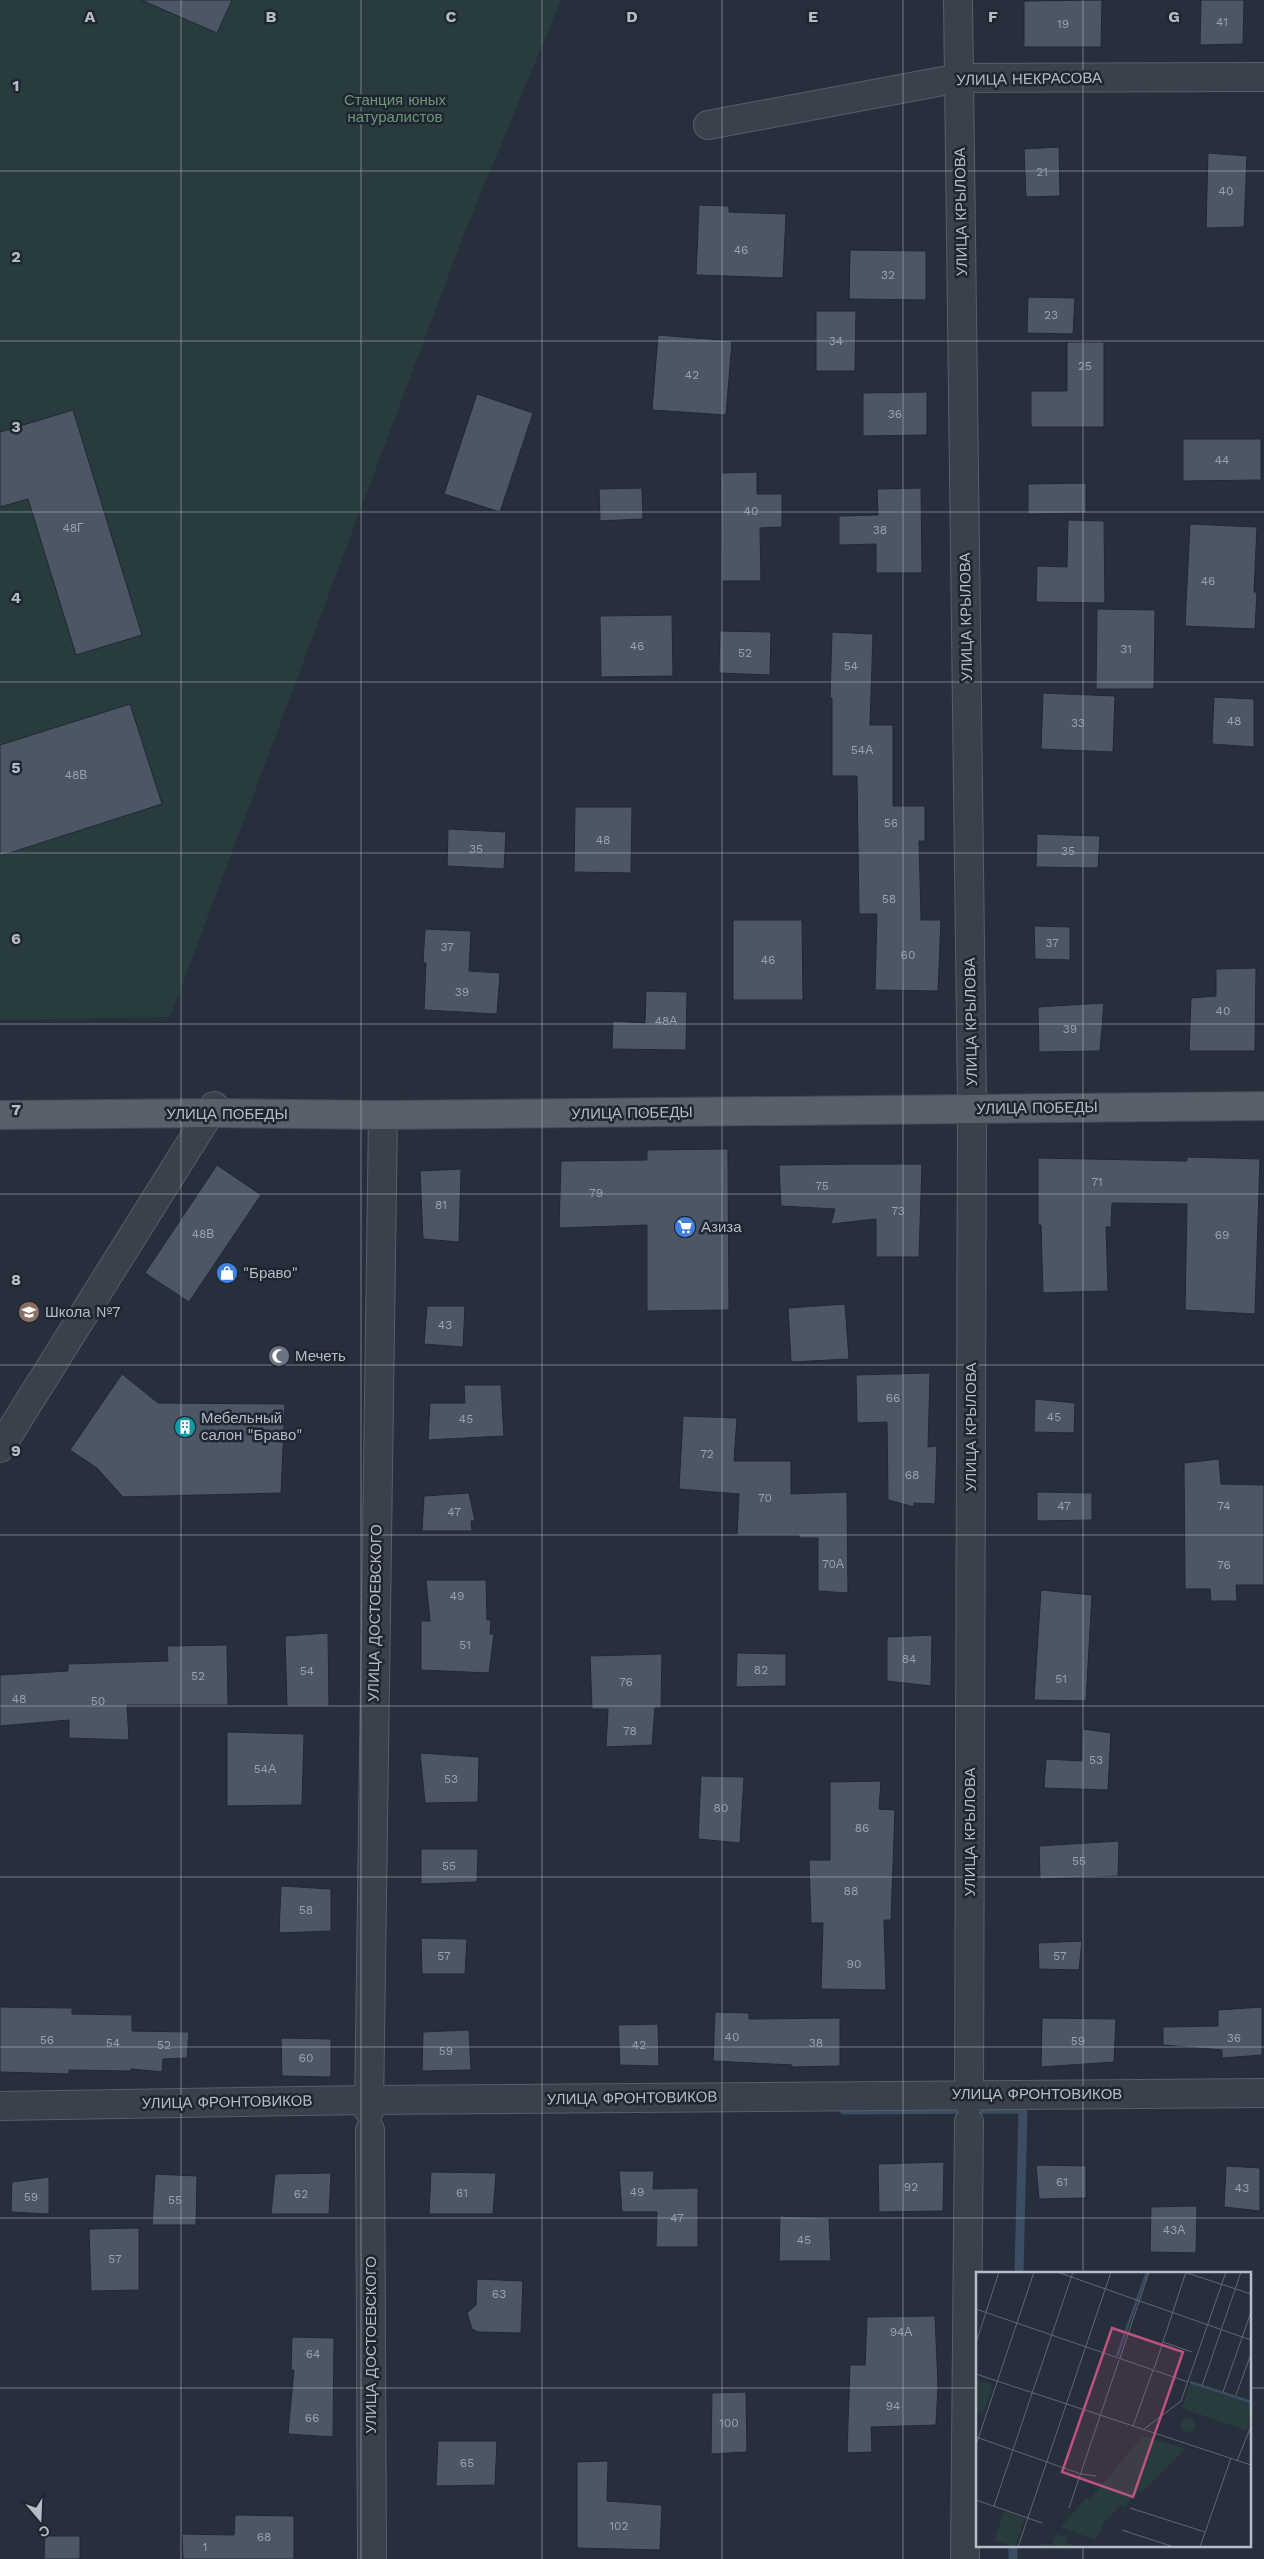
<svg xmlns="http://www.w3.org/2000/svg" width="1264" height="2559" font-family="'Work Sans',sans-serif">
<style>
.green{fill:#283c3d}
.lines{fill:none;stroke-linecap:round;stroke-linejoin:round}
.stream{stroke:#3c4c63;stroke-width:9}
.building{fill:#4c5665;stroke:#202833}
.street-casing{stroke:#575f6a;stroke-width:30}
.primary-casing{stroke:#424a55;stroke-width:30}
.street{stroke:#39414c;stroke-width:28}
.primary{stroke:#57606b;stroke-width:28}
.grid{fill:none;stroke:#b5bcc7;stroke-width:1;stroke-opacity:0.55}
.labels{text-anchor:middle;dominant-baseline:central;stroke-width:5;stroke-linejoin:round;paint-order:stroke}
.number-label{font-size:12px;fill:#9ba2ae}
.street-label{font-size:15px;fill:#b5bcc7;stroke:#1e2631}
.park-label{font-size:15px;fill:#6e9677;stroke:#1e2631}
.poi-label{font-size:15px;fill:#b5bcc7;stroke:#1e2631;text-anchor:start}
.inset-river{fill:none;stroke:#3c4c63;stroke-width:2.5}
.inset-road{fill:none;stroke:#5f6773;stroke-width:1}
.view{fill:#bd5181;fill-opacity:0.15;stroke:#bd5181;stroke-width:2.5}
.inset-edge{fill:none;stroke:#b5bcc7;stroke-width:2.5}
.grid-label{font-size:16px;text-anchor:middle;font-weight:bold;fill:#b5bcc7;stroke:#1e2631;stroke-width:5;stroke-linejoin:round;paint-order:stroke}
</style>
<rect width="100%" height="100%" fill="#262f3b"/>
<!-- green -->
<path class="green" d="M0 0H561L464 234 170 1017 0 1020Z"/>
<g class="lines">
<!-- stream -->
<path class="stream" d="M844 2110 1023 2109 1019 2273
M1013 2559V2545"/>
</g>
<!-- building -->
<path class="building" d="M141 0H232L217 33Z
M1102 0 1101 47H1024V1Z
M1201 0H1244L1243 44 1200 45Z
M1059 147 1060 196 1026 197 1024 149Z
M1208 153 1247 156 1244 227 1206 228Z
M699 205 729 206V212L786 214 783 278 696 275Z
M850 250 926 251V300L849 299Z
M1028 297 1075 298 1073 334 1027 333Z
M816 311H856L855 371H816Z
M658 335 732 341 726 415 652 410Z
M1067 342H1104V427H1031V391H1067Z
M927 392V435L863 436V393Z
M477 394 533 413 500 512 444 494Z
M73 410 142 635 76 655 28 499 0 507V432Z
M1183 439H1261V480L1183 481Z
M757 472V494H782V527L760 528 761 581H722L721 473Z
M1086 483V513L1028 514V484Z
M642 488 643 519 600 521 599 489Z
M921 488 922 573H876V544L839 545V516L878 515 877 489Z
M1068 520 1104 521 1105 603 1036 602 1037 566 1067 567Z
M1190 524 1257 527 1254 592H1257L1255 629 1185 626Z
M1097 609 1155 610 1154 689H1096Z
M672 615 673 676 601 677 600 616Z
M720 631 771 632 770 675 719 673Z
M832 632 873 634 870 725H893V806H925V841H919L921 920H941L938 991 875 990 877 914H859L857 776H832V698H830Z
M1043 693 1115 696 1113 752 1041 749Z
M1214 697 1254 699V747L1212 744Z
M130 704 162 804 0 856V745Z
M575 807H632L631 873 574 872Z
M448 829 506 832 504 869 447 866Z
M1037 834 1100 836 1098 868 1036 867Z
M733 920H802L803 1000H733Z
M1034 926 1070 927V960L1035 959Z
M425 929 471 931 469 971 500 973 497 1014 424 1010 426 963H423Z
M1256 968 1255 1051H1189L1191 998 1216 996V969Z
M646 991 687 992 686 1050 612 1049 613 1021 645 1023Z
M1104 1003 1100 1051 1039 1052 1038 1007Z
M728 1149 729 1310 647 1311V1225L559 1228 561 1161 647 1160V1150Z
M1187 1157 1260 1159 1255 1314 1185 1310 1187 1204 1112 1203 1111 1227H1106L1108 1291 1043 1293 1041 1225H1038V1158L1187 1161Z
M864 1164H922L919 1257H876V1219L831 1224 835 1209 781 1206 779 1165Z
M217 1165 261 1195 189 1302 145 1273Z
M461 1169 459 1242 423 1239 420 1171Z
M845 1304 849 1359 791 1362 788 1308Z
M427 1306H465L463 1347 424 1344Z
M930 1373 928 1447 937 1446 935 1504 914 1503V1507L888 1500 887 1422 857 1423 856 1375Z
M122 1374 158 1403 285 1404 281 1493 123 1497 97 1468 70 1450Z
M464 1385H501L504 1436 428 1440 430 1403H465Z
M1035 1399 1075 1403 1074 1433 1034 1432Z
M683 1416 737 1418 734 1461H791V1494L847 1492 848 1593 818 1591V1538H799V1535H737L739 1494 679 1489Z
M1219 1459 1221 1484 1264 1485V1585H1236L1237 1601H1211L1210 1589H1185L1184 1463Z
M1037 1492 1092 1493V1520L1037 1521Z
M469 1493 475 1521H471L472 1531H422L424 1496Z
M426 1580H486L487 1620H491L490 1634H494L489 1673 421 1670V1621H430Z
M1041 1590 1092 1595 1086 1701 1034 1700Z
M328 1633 329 1706H287L285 1636Z
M932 1635 931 1686 887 1681V1637Z
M227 1645 228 1705H127L129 1740 69 1738V1720L0 1726V1675L68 1671V1664L168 1661 167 1646Z
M737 1653 786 1654V1686L736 1687Z
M662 1654 661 1708H655L652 1745 606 1747 608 1709H592L590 1656Z
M1083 1729 1111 1733 1108 1790 1044 1788 1046 1759 1082 1761Z
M227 1732 304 1734 302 1805 227 1806Z
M420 1753 479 1757 478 1802 425 1803Z
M701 1776 744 1777 740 1843 698 1839Z
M881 1781 879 1809 895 1810 891 1920H884L886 1990 821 1989 823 1923H811L809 1860H830V1782Z
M1119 1841 1118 1876 1040 1879 1039 1846Z
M421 1849H478L477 1882 421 1884Z
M281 1886 331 1889V1931L279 1933Z
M421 1938 467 1939 465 1974H422Z
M1082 1941 1079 1970 1039 1969 1038 1943Z
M0 2007 72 2008V2014L132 2015V2031L189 2032 187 2058 163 2059 162 2072 131 2069V2071L69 2070V2074L0 2072Z
M1262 2007V2055L1222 2058V2050L1163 2045V2027L1218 2026V2010Z
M715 2012 749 2013V2019L840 2018V2066L792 2067V2065L713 2061Z
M1042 2018 1116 2019 1114 2062 1041 2067Z
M658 2024 659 2066 620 2065 618 2025Z
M469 2030 471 2070 422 2071 423 2032Z
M281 2038 331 2039V2077L282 2076Z
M944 2162 943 2211 879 2212 878 2164Z
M1036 2165 1086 2166V2198L1039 2199Z
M1226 2166 1260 2168V2211L1224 2207Z
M619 2171H654L653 2189 698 2188V2247H656L657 2212H622Z
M431 2172 496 2173 493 2214H429Z
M331 2173 329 2214H271L275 2174Z
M155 2174 197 2176 196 2225H152Z
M49 2177V2214L11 2212 12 2182Z
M1197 2206 1196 2253 1150 2252 1151 2207Z
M780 2216 829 2218 831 2261H779Z
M139 2228V2290L91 2291 89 2229Z
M477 2279 523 2281 521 2333 478 2332 472 2329 467 2313 476 2305Z
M935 2316 938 2385 936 2425 871 2427 872 2452 847 2453 850 2365H865L867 2317Z
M292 2337 334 2338 333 2437 288 2434 294 2370H291Z
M746 2392 747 2452 711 2454 712 2393Z
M438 2441H497L495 2485 436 2486Z
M608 2461 607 2501 662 2505 660 2550 577 2548V2462Z
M235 2515 294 2516V2559H183L182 2534 234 2535Z
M45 2536H80V2559H44Z"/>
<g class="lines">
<!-- street casing -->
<g class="street-casing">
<path id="street" d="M958 0 972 1102 969 2103
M708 125 959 78 1264 77
M0 1448 214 1106
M0 2106 367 2100 1264 2093
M369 2111 383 1115
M370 2130 372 2559
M965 2559 969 2122"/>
</g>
<!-- primary casing -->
<g class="primary-casing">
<path id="primary" d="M0 1115 210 1113 383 1115 1264 1106"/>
</g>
<!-- street -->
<use href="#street" class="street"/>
<!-- primary -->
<use href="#primary" class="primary"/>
</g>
<!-- grid -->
<path class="grid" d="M181 0V2559M361 0V2559M542 0V2559M722 0V2559M903 0V2559M1083 0V2273M0 171H1264M0 341H1264M0 512H1264M0 682H1264M0 853H1264M0 1024H1264M0 1194H1264M0 1365H1264M0 1535H1264M0 1706H1264M0 1877H1264M0 2047H1264M0 2218H1264M0 2388H978M1250 2388H1264M1083 2545V2559"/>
<!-- icons -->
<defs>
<g id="supermarket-disc" transform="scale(1.125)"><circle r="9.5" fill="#3f7fe0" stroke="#1e2631"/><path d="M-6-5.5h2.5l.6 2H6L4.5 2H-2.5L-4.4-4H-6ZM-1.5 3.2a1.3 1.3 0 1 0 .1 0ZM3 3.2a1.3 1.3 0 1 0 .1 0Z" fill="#fff"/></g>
<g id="shop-disc" transform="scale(1.125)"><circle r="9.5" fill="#3f7fe0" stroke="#1e2631"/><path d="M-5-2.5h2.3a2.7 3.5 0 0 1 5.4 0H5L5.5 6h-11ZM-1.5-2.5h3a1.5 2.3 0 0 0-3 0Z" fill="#fff"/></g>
<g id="school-disc" transform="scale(1.125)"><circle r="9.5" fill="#8d6e63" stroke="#1e2631"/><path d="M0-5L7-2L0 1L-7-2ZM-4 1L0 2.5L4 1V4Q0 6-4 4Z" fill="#fff"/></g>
<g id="mosque-disc" transform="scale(1.125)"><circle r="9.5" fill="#6b7280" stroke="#1e2631"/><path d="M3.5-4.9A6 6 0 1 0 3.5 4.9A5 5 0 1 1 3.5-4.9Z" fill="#fff"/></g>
<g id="building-disc" transform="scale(1.125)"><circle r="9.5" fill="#0f9aa8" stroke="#1e2631"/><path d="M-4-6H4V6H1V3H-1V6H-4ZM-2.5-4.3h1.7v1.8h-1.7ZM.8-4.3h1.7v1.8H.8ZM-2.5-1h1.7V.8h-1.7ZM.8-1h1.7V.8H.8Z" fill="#fff"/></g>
</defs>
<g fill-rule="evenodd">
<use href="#supermarket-disc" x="685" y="1227"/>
<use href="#shop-disc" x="227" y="1273"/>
<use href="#school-disc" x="29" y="1312"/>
<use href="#mosque-disc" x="279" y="1356"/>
<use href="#building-disc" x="185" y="1427"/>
</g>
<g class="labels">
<!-- number labels -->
<g class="number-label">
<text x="1222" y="22">41</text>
<text x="1063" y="24">19</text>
<text x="1042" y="172">21</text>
<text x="1226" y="191">40</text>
<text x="741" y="250">46</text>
<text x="888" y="275">32</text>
<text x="1051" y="315">23</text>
<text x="836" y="341">34</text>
<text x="1085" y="366">25</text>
<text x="692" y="375">42</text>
<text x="895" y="414">36</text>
<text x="1222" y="460">44</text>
<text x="751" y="511">40</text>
<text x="73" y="528">48Г</text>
<text x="880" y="530">38</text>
<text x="1208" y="581">46</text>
<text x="637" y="646">46</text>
<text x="1126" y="649">31</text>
<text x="745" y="653">52</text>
<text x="851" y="666">54</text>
<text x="1234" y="721">48</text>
<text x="1078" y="723">33</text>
<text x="862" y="750">54А</text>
<text x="76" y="775">48В</text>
<text x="891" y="823">56</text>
<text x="603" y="840">48</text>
<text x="476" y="849">35</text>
<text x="1068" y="851">35</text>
<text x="889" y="899">58</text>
<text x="1052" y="943">37</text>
<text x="447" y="947">37</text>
<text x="908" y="955">60</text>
<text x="768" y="960">46</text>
<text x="462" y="992">39</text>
<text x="1223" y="1011">40</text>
<text x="666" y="1021">48А</text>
<text x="1070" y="1029">39</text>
<text x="1097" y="1182">71</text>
<text x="822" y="1186">75</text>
<text x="596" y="1193">79</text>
<text x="441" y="1205">81</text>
<text x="898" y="1211">73</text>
<text x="203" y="1234">48В</text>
<text x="1222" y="1235">69</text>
<text x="445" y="1325">43</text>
<text x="893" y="1398">66</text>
<text x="1054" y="1417">45</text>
<text x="466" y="1419">45</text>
<text x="707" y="1454">72</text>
<text x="912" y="1475">68</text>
<text x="765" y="1498">70</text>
<text x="1064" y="1506">47</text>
<text x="1224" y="1506">74</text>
<text x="454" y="1512">47</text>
<text x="833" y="1564">70А</text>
<text x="1224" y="1565">76</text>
<text x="457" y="1596">49</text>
<text x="465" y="1645">51</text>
<text x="909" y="1659">84</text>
<text x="761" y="1670">82</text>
<text x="307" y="1671">54</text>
<text x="198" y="1676">52</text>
<text x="1061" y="1679">51</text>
<text x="626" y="1682">76</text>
<text x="19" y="1699">48</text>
<text x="98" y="1701">50</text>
<text x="630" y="1731">78</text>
<text x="1096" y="1760">53</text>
<text x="265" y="1769">54А</text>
<text x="451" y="1779">53</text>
<text x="721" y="1808">80</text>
<text x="862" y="1828">86</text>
<text x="1079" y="1861">55</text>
<text x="449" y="1866">55</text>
<text x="851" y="1891">88</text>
<text x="306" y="1910">58</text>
<text x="444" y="1956">57</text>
<text x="1060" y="1956">57</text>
<text x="854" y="1964">90</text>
<text x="732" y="2037">40</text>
<text x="1234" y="2038">36</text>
<text x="47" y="2040">56</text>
<text x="1078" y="2041">59</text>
<text x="113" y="2043">54</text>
<text x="816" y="2043">38</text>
<text x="164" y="2045">52</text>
<text x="639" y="2045">42</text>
<text x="446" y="2051">59</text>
<text x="306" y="2058">60</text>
<text x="1062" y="2182">61</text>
<text x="911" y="2187">92</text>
<text x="1242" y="2188">43</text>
<text x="637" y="2192">49</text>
<text x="462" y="2193">61</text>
<text x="301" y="2194">62</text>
<text x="31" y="2197">59</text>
<text x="175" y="2200">55</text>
<text x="677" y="2218">47</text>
<text x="1174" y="2230">43А</text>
<text x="804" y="2240">45</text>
<text x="115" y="2259">57</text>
<text x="499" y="2294">63</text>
<text x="901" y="2332">94А</text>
<text x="313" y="2354">64</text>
<text x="893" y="2406">94</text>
<text x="312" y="2418">66</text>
<text x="729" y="2423">100</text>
<text x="467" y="2463">65</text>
<text x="619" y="2526">102</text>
<text x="264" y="2537">68</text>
<text x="205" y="2547">1</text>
</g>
<!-- street labels -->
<g class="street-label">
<text transform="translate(1029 79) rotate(-1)">УЛИЦА НЕКРАСОВА</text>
<text transform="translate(961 212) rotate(-91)">УЛИЦА КРЫЛОВА</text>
<text transform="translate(966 617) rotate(-91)">УЛИЦА КРЫЛОВА</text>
<text transform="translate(971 1022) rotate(-91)">УЛИЦА КРЫЛОВА</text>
<text transform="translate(1037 1108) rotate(-1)">УЛИЦА ПОБЕДЫ</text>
<text transform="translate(632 1113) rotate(-1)">УЛИЦА ПОБЕДЫ</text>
<text x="227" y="1114">УЛИЦА ПОБЕДЫ</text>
<text transform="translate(971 1427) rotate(-90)">УЛИЦА КРЫЛОВА</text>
<text transform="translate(375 1613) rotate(-89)">УЛИЦА ДОСТОЕВСКОГО</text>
<text transform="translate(970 1832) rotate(-90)">УЛИЦА КРЫЛОВА</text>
<text x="1037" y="2094">УЛИЦА ФРОНТОВИКОВ</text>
<text transform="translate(632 2098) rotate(-1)">УЛИЦА ФРОНТОВИКОВ</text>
<text transform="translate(227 2102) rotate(-1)">УЛИЦА ФРОНТОВИКОВ</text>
<text transform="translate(371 2345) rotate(-90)">УЛИЦА ДОСТОЕВСКОГО</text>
</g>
<!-- park labels -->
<g class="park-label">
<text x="395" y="100">Станция юных<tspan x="395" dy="17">натуралистов</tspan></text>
</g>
<!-- poi labels -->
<g class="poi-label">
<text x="701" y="1227">Азиза</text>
<text x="243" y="1273">"Браво"</text>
<text x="45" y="1312">Школа №7</text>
<text x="295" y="1356">Мечеть</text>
<text x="201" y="1418">Мебельный<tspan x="201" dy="17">салон "Браво"</tspan></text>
</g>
</g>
<!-- overview -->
<g transform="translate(976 2272)">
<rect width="275" height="275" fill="#262f3b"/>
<path d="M0 107 17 113 7 142 0 139ZM214 111 275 131 271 159 206 136ZM205 153a7 7 0 1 1 14 0a7 7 0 1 1-14 0ZM167 164 209 177 166 220 163 219 148 235 144 233 128 251 120 268 85 255 110 226 114 227ZM28 239 49 246 39 275 18 268ZM80 262 91 266 90 271 101 275H64L67 271 76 274Z" fill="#283c3d"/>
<path class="inset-river" d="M141 84 171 0M214 110 275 130"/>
<path class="inset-road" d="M81 0 275 68M208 0 275 22M0 37 212 110M187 70 216 80M0 71 23 0M144 86 173 0M178 97 210 0M0 102 275 193M226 114 265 0M247 120 275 40M260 123 275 82M157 154 177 98M167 158 205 129 250 0M0 165 105 202 120 204M0 173 58 0M261 189 275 154M0 228 66 251M18 234 97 0M93 236 143 88M154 236 229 260M146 258 198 275M42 275 135 0M224 275 255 186"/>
<path class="view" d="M136 56 207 80 157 225 86 200Z"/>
<rect width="275" height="275" class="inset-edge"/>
</g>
<g class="grid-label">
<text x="90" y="22">A</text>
<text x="271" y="22">B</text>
<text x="451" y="22">C</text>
<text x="632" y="22">D</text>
<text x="813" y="22">E</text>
<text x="993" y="22">F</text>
<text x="1174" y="22">G</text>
<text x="16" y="91">1</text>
<text x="16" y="262">2</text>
<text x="16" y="432">3</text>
<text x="16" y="603">4</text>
<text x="16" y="773">5</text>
<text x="16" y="944">6</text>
<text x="16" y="1115">7</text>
<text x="16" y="1285">8</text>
<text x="16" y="1456">9</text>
</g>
<!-- north arrow -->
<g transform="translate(40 2519) rotate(161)" stroke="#1e2631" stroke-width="4" paint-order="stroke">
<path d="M0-4L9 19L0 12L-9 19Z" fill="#b5bcc7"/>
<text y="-8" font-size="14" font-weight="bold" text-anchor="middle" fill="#b5bcc7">С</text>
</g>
</svg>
